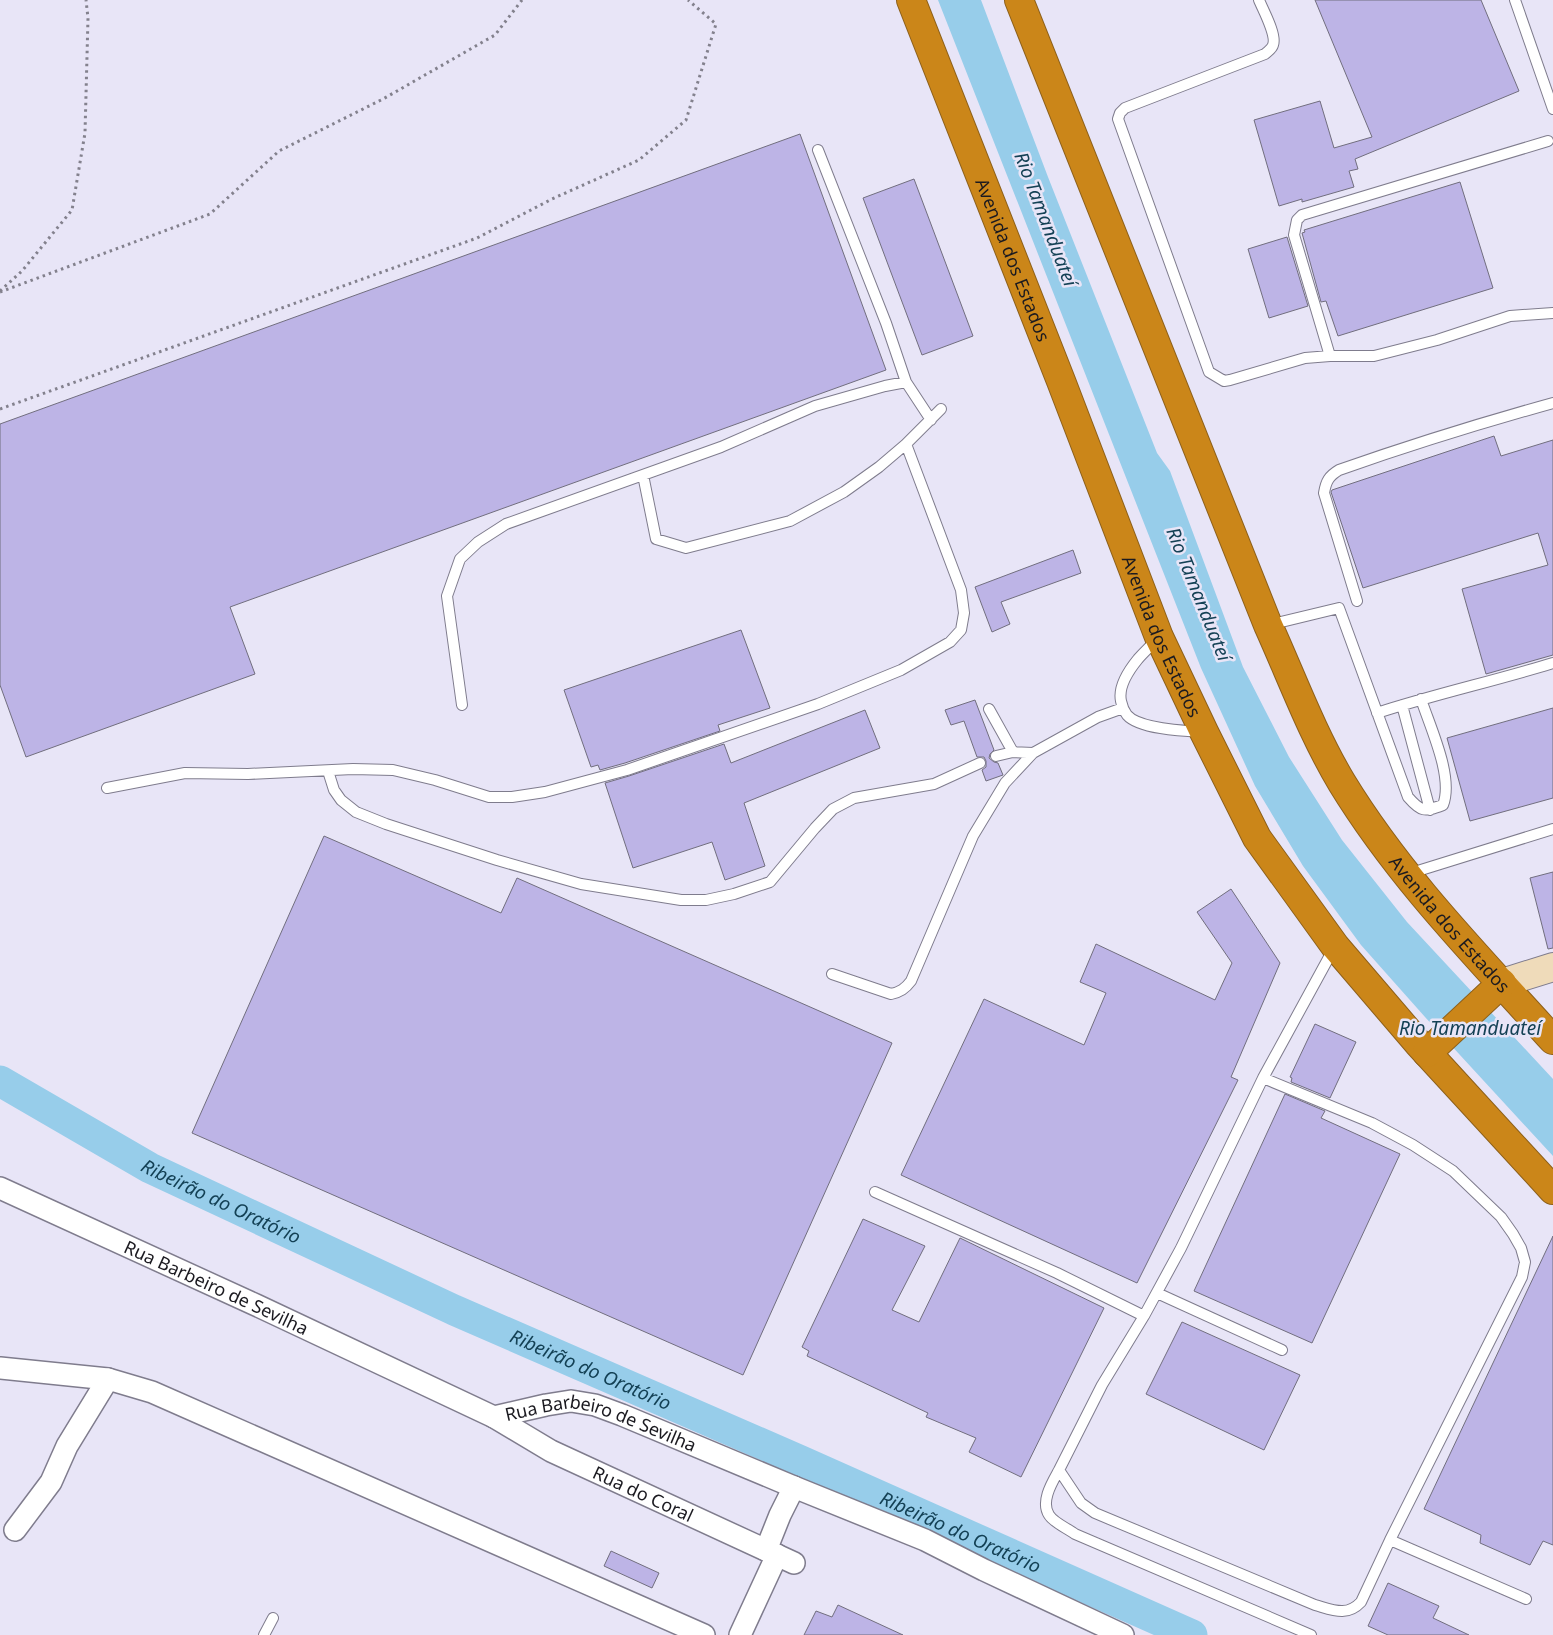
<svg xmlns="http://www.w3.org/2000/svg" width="1553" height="1635" font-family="'Noto Sans',sans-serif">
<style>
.water{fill:#97cdea}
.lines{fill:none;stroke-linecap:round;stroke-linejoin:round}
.river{stroke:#97cdea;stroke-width:31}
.building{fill:#bdb4e6;stroke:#716e7e}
.lane-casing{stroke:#7f7c8d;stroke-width:12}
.street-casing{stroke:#7f7c8d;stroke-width:24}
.secondary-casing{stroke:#7f7c8d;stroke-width:30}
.highway-casing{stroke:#8d601b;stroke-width:30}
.path{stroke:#83818d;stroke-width:3;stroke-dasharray:2.5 4;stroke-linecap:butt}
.lane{stroke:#fff;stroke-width:10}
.street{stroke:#fff;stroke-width:21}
.secondary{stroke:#efdbba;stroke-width:28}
.highway{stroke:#cb8619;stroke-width:28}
.labels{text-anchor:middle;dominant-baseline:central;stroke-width:5;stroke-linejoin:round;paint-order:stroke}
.street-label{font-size:18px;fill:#1b1a20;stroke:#e8e5f7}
.water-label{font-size:19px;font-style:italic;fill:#144155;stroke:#e8e5f7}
</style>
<rect width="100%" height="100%" fill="#e8e5f7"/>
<!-- water -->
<path class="water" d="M938 0H981L1048 177 1157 453 1170 471 1243 667 1289 757 1342 840 1407 922 1553 1079V1156L1425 1017 1361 945 1303 866 1255 786 1201 668Z"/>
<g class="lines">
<!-- river -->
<path class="river" id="s1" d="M0 1081 150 1168 454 1310 801 1461 1192 1635"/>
</g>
<!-- building -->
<path class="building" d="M1315 0H1481L1519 91 1355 159 1358 169 1349 171 1354 187 1302 202V199L1279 206 1254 120 1320 101 1334 148 1372 137Z
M800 134 886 370 230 607 255 674 26 757 0 685V424Z
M914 179 973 336 922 355 863 198Z
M1460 182 1493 288 1338 336 1326 301 1321 302 1302 233 1305 232 1304 230Z
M1287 237 1308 306 1269 318 1248 249Z
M1494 436 1501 456 1553 440V655L1486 674 1462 589 1548 565 1538 533 1363 588 1331 492 1332 490Z
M1073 550 1081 573 1001 602 1010 624 992 632 975 587Z
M741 630 770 708 718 725 720 731 625 763 600 770 598 765 591 767 564 690Z
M975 700 994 750 990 754 989 758 994 762 998 763 1003 775 986 781 982 770 986 767V761L984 757H977L964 721 951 725 945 710Z
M1553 708V798L1470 821 1447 738Z
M865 710 880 748 744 803 765 866 725 880 712 842 633 868 605 783 629 776 724 744 731 763Z
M324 836 501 913 517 878 892 1043 743 1375 192 1133Z
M1553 872V948L1548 949 1530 878Z
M1231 889 1280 963 1231 1077 1238 1080 1137 1283 901 1175 984 999 1084 1045 1106 993 1080 982 1096 944 1215 1000 1232 963 1197 912Z
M1315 1024 1356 1042 1330 1098 1291 1082 1292 1078 1290 1077Z
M1285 1094 1325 1111 1321 1118 1400 1154 1312 1343 1194 1291Z
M863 1219 925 1246 892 1310 919 1322 960 1238 1104 1308 1021 1477 969 1452 976 1438 926 1417 928 1413 807 1356 809 1351 802 1347Z
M1553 1236V1545L1543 1541 1530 1565 1480 1543 1481 1535 1424 1509Z
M1182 1322 1300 1375 1264 1450 1146 1394Z
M611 1551 659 1573 652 1588 604 1566Z
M1388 1583 1439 1606 1433 1618 1469 1635H1388L1368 1626Z
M838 1605 903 1635H804L816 1611 832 1617Z"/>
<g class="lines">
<!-- lane casing -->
<g class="lane-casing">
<path id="lane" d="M1259 0C1263 10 1277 35 1273 45 1272 49 1268 51 1265 54L1125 108 1120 113 1118 119 1209 372 1224 381 1230 380 1305 358 1330 356H1374L1437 340 1510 316 1553 313
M1515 0 1553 109
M818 150 886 323 906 382
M1330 356 1294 235 1297 220 1302 215 1548 141
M643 475 656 539 686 548 790 521 844 492 879 467 906 444
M1357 601 1324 493C1326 481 1329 476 1339 470 1410 445 1481 423 1553 403
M1269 625 1339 608 1408 797C1421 812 1424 812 1443 805 1454 777 1430 727 1421 699
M1157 639C1151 646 1144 652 1138 659 1129 670 1118 687 1121 701 1122 706 1124 711 1127 715 1139 729 1184 731 1202 732
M462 705 447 596 460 559 478 542 506 524 721 447 815 406 885 386 906 382 931 420
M1402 705 1430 810
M989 709 1013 752
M1377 713C1435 694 1495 681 1553 663
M996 756 1013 752 1033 753
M328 771 334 790 341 800 356 812 386 824 497 860 581 884 681 900H706L734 894 770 882 815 828 833 809 854 798 934 784 980 763
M107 788 185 773 248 774 353 769 393 770 435 780 489 797H512L545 792 627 770 818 704 901 670 950 642 961 630 964 613 961 590 906 444 941 409
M1408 874 1553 829
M832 974 891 994C900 992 905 989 911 981L973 836 1005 783 1033 753 1098 717 1123 708
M1263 1078 1372 1123 1413 1145 1453 1171 1501 1217 1513 1234 1521 1248 1525 1262 1522 1277 1390 1540 1361 1602C1347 1617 1333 1610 1315 1605L1095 1513 1081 1503 1059 1470 1102 1385 1144 1316 1181 1248 1263 1078 1334 948
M875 1192 1057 1273 1144 1316
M1157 1293 1282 1350
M1059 1470C1053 1481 1040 1501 1049 1515 1054 1523 1067 1528 1075 1534L1311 1635
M1390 1540 1526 1599
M264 1635 273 1618"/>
</g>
<!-- street casing -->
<g class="street-casing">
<g id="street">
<path id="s2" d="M0 1188 256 1305 494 1417 546 1405 571 1401 595 1405 622 1415 794 1487 925 1540 984 1570 1123 1635"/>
<path d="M0 1368 108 1379 152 1392 704 1635"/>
<path id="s3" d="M494 1417 551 1451 794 1563"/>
<path d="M15 1530 51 1482 67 1446 108 1379"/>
<path d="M766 1550 780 1515 794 1487"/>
<path d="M740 1635 777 1555"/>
</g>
</g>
<!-- secondary casing -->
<g class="secondary-casing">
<path id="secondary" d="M1502 983 1553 967"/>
</g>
<!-- highway casing -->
<g class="highway-casing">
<g id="highway">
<path id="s4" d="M911 0 1061 381 1159 637 1204 732 1257 838 1335 946 1418 1043 1553 1190"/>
<path id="s5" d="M1019 0 1268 625C1292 678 1312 733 1342 783 1400 878 1479 958 1553 1040"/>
<path d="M1427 1053 1502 983"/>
</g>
</g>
<!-- path -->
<path class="path" d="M0 291 22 271 72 210 85 133 88 18 86 0
M0 292 210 214 279 151 383 99 495 35 522 0
M0 409 477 238 552 199 639 160 686 120 716 24 688 0"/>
<!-- lane -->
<use href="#lane" class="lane"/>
<!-- street -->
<use href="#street" class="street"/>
<!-- secondary -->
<use href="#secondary" class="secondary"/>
<!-- highway -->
<use href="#highway" class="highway"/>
</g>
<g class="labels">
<!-- street labels -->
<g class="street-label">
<text stroke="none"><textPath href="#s4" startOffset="279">Avenida dos Estados</textPath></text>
<text stroke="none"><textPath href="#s4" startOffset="684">Avenida dos Estados</textPath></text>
<text stroke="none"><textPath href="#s5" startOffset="1025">Avenida dos Estados</textPath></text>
<text stroke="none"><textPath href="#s2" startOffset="238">Rua Barbeiro de Sevilha</textPath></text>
<text stroke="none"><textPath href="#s2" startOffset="656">Rua Barbeiro de Sevilha</textPath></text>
<text stroke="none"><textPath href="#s3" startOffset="168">Rua do Coral</textPath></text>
</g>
<!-- water labels -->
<g class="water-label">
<text transform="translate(1046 219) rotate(69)">Rio Tamanduateí</text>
<text transform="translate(1199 594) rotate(68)">Rio Tamanduateí</text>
<text x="1470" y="1028">Rio Tamanduateí</text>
<text stroke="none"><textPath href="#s1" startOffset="252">Ribeirão do Oratório</textPath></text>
<text stroke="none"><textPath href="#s1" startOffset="658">Ribeirão do Oratório</textPath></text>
<text stroke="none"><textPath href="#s1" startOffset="1062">Ribeirão do Oratório</textPath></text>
</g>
</g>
</svg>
